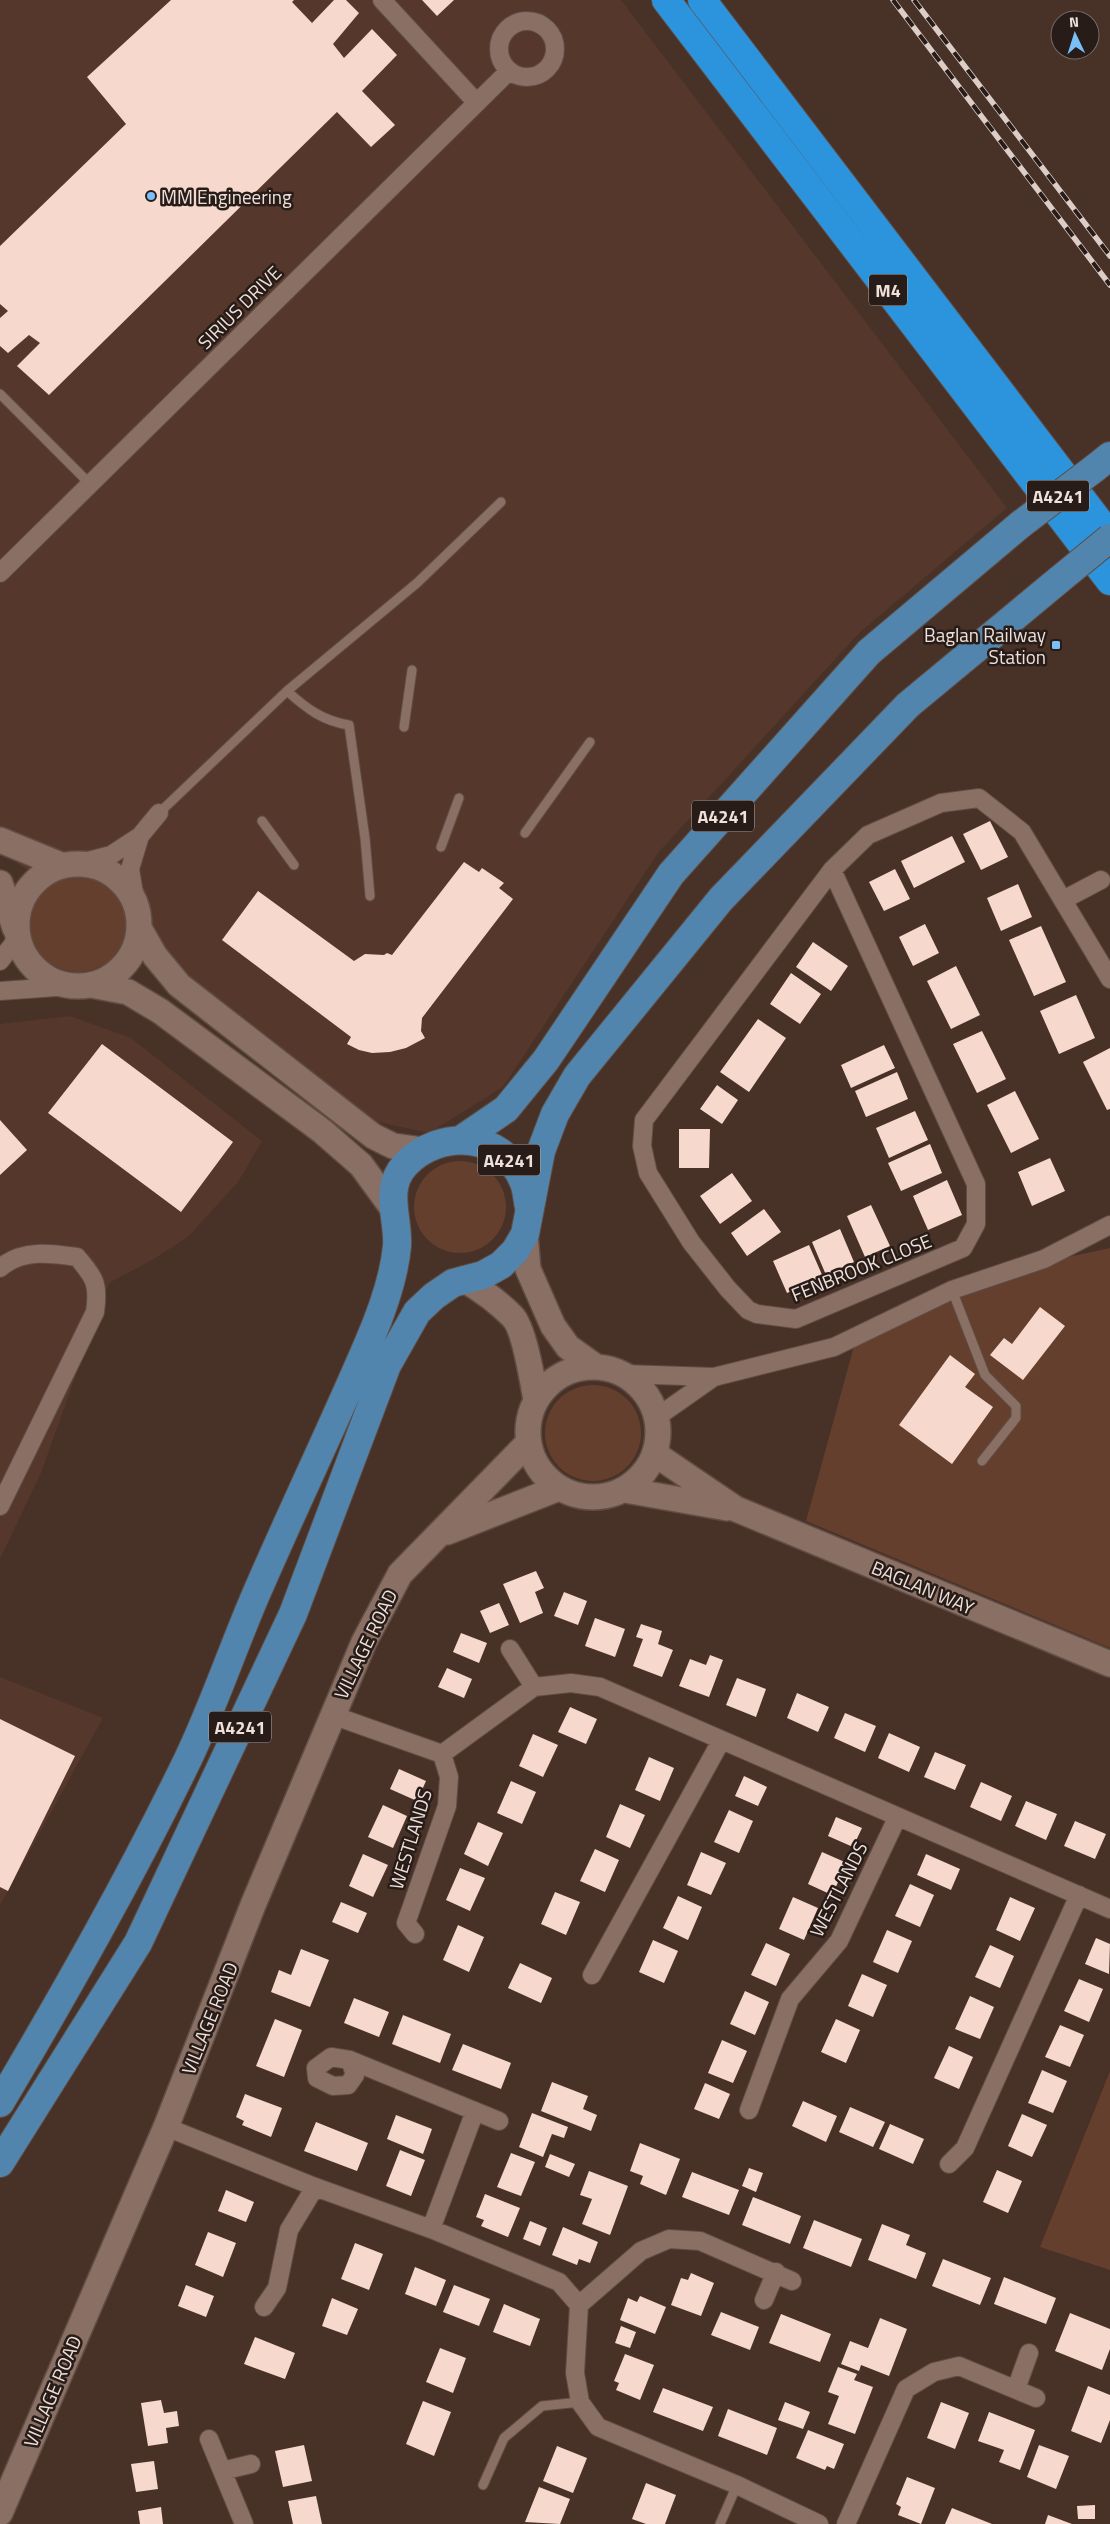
<svg xmlns="http://www.w3.org/2000/svg" width="1110" height="2524" font-family="'Titillium Web',sans-serif">
<style>
.built{fill:#55382b}
.green{fill:#643f2e}
.building{fill:#f6d9cc}
.lines{fill:none;stroke-linecap:round;stroke-linejoin:round}
.lane-casing{stroke:#5f4d44;stroke-width:11}
.street-casing{stroke:#5f4d44;stroke-width:20}
.secondary-casing{stroke:#5f4d44;stroke-width:28}
.primary-casing{stroke:#5f4d44;stroke-width:30}
.highway-casing{stroke:#5f4d44;stroke-width:30}
.lane{stroke:#896f64;stroke-width:9}
.street{stroke:#896f64;stroke-width:18}
.secondary{stroke:#896f64;stroke-width:25}
.primary{stroke:#5185ad;stroke-width:28}
.highway{stroke:#2c93dd;stroke-width:28}
.rail-casing{stroke:#ddcdc7;stroke-width:5.5}
.rail{stroke:#271c18;stroke-width:4;stroke-dasharray:11;stroke-linecap:butt}
.primary-bridge-casing{stroke:#5f4d44;stroke-width:30;stroke-linecap:butt}
.primary-bridge{stroke:#5185ad;stroke-width:28}
.poi-dot{fill:#7abff8;stroke:#271c18;stroke-width:2}
.labels{text-anchor:middle;dominant-baseline:central;stroke-width:5;stroke-linejoin:round;paint-order:stroke}
.shield{fill:#271c18;stroke:#b3a5a0;stroke-width:1}
.shield-label{font-size:18px;font-weight:bold;fill:#efe0da}
.poi-label{font-size:19px;fill:#efe0da;stroke:#271c18;text-anchor:start}
.street-label{font-size:19px;fill:#efe0da;stroke:#271c18}
</style>
<rect width="100%" height="100%" fill="#483127"/>
<!-- built -->
<path class="built" d="M0 0H621L1007 508 859 633 658 853 503 1087 429 1133 378 1122 179 985 0 850Z
M70 1016 131 1038 262 1141 238 1182 189 1236 154 1259 109 1283 41 1473 0 1559V1024Z
M0 1677 103 1718 0 1905Z"/>
<!-- green -->
<path class="green" d="M30 924a48 48 0 1 1 96 0a48 48 0 1 1-96 0Z
M414 1207a46 46 0 1 1 92 0a46 46 0 1 1-92 0Z
M1110 1248V1648L806 1521 854 1346 949 1295 1041 1263Z
M545 1433a48 48 0 1 1 96 0a48 48 0 1 1-96 0Z
M1110 2071V2270L1040 2247Z"/>
<!-- building -->
<path class="building" d="M171 0H294L292 2 312 23 334 0H346L359 13 333 44 344 58 372 29 397 55 362 91 395 125 371 147 337 112 49 395 17 366 40 343 29 335 8 353 0 346V318L8 311 0 304V246L126 124 87 77Z
M422 0H454L437 16Z
M990 821 1008 857 981 870 963 834Z
M952 836 965 862 914 888 901 861Z
M464 862 479 872 482 868 504 883 499 888 513 899 422 1018 421 1031 425 1038 406 1048 390 1052 372 1053 359 1050 347 1044 351 1037 222 940 258 891 354 961 365 954 384 955 387 953 392 955Z
M895 869 910 899 884 911 869 882Z
M1018 884 1032 917 1001 931 987 898Z
M925 924 939 953 913 966 899 937Z
M1041 926 1066 982 1034 996 1009 940Z
M813 942 848 966 831 991 796 967Z
M956 966 980 1015 951 1029 927 981Z
M791 973 821 994 800 1024 770 1004Z
M1076 995 1095 1038 1059 1054 1040 1011Z
M758 1019 786 1038 749 1092 720 1072Z
M982 1031 1006 1079 977 1093 953 1044Z
M102 1044 233 1142 181 1212 48 1113Z
M884 1045 895 1068 851 1088 841 1065Z
M1110 1048V1109L1107 1110 1083 1062Z
M897 1072 908 1099 866 1117 855 1091Z
M717 1085 738 1100 722 1124 700 1109Z
M1015 1091 1039 1139 1011 1153 987 1105Z
M915 1111 928 1140 889 1158 876 1128Z
M0 1120 27 1150 0 1175Z
M679 1129H710L709 1168H679Z
M930 1144 942 1173 901 1191 888 1163Z
M1050 1158 1065 1191 1032 1206 1018 1172Z
M732 1173 752 1201 720 1224 700 1196Z
M947 1180 962 1215 928 1230 913 1196Z
M871 1205 890 1246 865 1257 847 1216Z
M764 1209 781 1232 747 1256 731 1233Z
M840 1229 854 1262 826 1275 812 1242Z
M809 1245 823 1277 787 1293 773 1261Z
M1040 1307 1065 1326 1023 1380 990 1355 1004 1338 1012 1344Z
M950 1355 975 1374 965 1387 993 1407 952 1464 899 1425Z
M536 1571 544 1588 535 1592 543 1613 520 1623 503 1584Z
M564 1592 587 1601 578 1625 554 1616Z
M499 1603 509 1625 490 1633 480 1611Z
M595 1618 625 1629 615 1657 585 1646Z
M641 1624 662 1631 658 1644 673 1650 662 1677 633 1666 643 1639 636 1637Z
M461 1633 487 1643 479 1663 453 1652Z
M710 1655 723 1660 709 1697 679 1686 690 1659 706 1665Z
M447 1668 472 1679 464 1698 438 1687Z
M737 1678 766 1689 756 1717 726 1705Z
M797 1693 829 1707 818 1732 787 1718Z
M570 1707 597 1719 586 1744 558 1732Z
M845 1713 876 1726 865 1752 834 1738Z
M0 1719 75 1756 8 1891 0 1887Z
M889 1733 920 1747 909 1772 878 1758Z
M533 1734 558 1745 543 1777 519 1766Z
M935 1752 966 1765 955 1790 924 1777Z
M649 1757 674 1768 660 1801 635 1790Z
M399 1769 426 1781 417 1801 390 1789Z
M744 1776 767 1787 758 1806 735 1796Z
M511 1781 536 1792 522 1824 497 1813Z
M981 1782 1012 1796 1001 1821 970 1807Z
M1026 1801 1057 1814 1046 1840 1015 1826Z
M620 1804 645 1815 630 1848 606 1837Z
M383 1805 407 1816 393 1848 368 1837Z
M729 1810 753 1821 739 1853 714 1842Z
M836 1817 862 1828 853 1847 828 1836Z
M1075 1821 1106 1834 1095 1859 1064 1846Z
M478 1822 503 1833 488 1866 464 1854Z
M595 1849 619 1860 605 1892 580 1881Z
M701 1852 726 1863 711 1895 687 1885Z
M822 1852 847 1863 832 1895 808 1884Z
M363 1854 388 1865 373 1897 349 1886Z
M926 1854 960 1869 951 1890 917 1875Z
M460 1868 485 1878 470 1911 446 1900Z
M910 1884 934 1895 920 1927 895 1916Z
M555 1892 580 1902 566 1935 541 1924Z
M678 1896 702 1907 688 1940 663 1928Z
M793 1897 818 1908 804 1940 779 1929Z
M1010 1897 1035 1908 1020 1941 996 1930Z
M341 1902 367 1913 358 1933 332 1922Z
M458 1925 484 1937 469 1972 443 1960Z
M887 1930 912 1941 898 1973 873 1962Z
M1096 1938 1110 1944 1109 1974 1085 1964Z
M653 1940 678 1951 664 1983 639 1972Z
M766 1943 790 1954 776 1986 751 1975Z
M990 1945 1014 1956 1000 1988 975 1977Z
M301 1949 329 1960 310 2007 271 1992 279 1970 291 1975Z
M520 1963 552 1978 541 2003 508 1988Z
M862 1974 887 1985 873 2017 848 2006Z
M1079 1979 1103 1989 1089 2022 1064 2011Z
M745 1991 769 2002 755 2035 730 2024Z
M970 1996 994 2007 980 2039 955 2029Z
M354 1998 389 2012 379 2037 344 2023Z
M403 2015 451 2034 440 2063 392 2044Z
M275 2019 302 2030 284 2077 256 2066Z
M836 2019 860 2030 846 2063 821 2052Z
M1060 2025 1084 2035 1070 2067 1045 2057Z
M722 2040 747 2051 733 2083 708 2073Z
M463 2044 511 2063 501 2089 452 2070Z
M949 2046 973 2057 959 2089 934 2078Z
M1042 2070 1067 2081 1053 2113 1028 2103Z
M552 2082 588 2096 583 2109 597 2115 591 2131 541 2111Z
M705 2083 730 2094 719 2119 694 2109Z
M245 2094 282 2108 271 2137 242 2125 244 2121 236 2117Z
M803 2101 837 2116 826 2142 792 2126Z
M850 2107 885 2122 873 2147 839 2132Z
M532 2113 568 2127 564 2138 552 2134 543 2157 519 2147Z
M1022 2114 1047 2125 1032 2157 1008 2146Z
M396 2115 432 2129 423 2154 387 2139Z
M316 2122 368 2143 357 2171 304 2151Z
M890 2124 924 2139 913 2164 879 2149Z
M640 2143 680 2159 666 2195 640 2184 643 2176 630 2171Z
M400 2150 425 2160 411 2196 386 2186Z
M511 2153 535 2162 521 2196 497 2187Z
M550 2154 575 2164 569 2177 545 2167Z
M749 2168 763 2173 756 2192 742 2186Z
M997 2170 1022 2181 1008 2213 983 2202Z
M589 2171 628 2186 610 2235 582 2224 592 2199 580 2195Z
M692 2172 739 2190 729 2215 682 2197Z
M226 2190 254 2202 246 2222 218 2211Z
M485 2194 520 2208 508 2237 481 2226 484 2220 476 2217Z
M753 2197 801 2216 790 2244 742 2225Z
M814 2220 862 2239 851 2267 803 2248Z
M530 2221 547 2228 540 2246 523 2239Z
M882 2224 910 2235 906 2245 926 2253 916 2279 868 2260Z
M563 2227 598 2242 590 2263 579 2259 577 2265 552 2255Z
M208 2232 236 2243 223 2277 195 2265Z
M355 2243 383 2254 369 2290 341 2279Z
M943 2259 991 2278 980 2305 932 2286Z
M415 2267 446 2280 436 2306 405 2294Z
M691 2273 714 2283 701 2316 671 2305 681 2278 688 2280Z
M1004 2277 1056 2298 1046 2324 994 2304Z
M186 2285 214 2296 206 2317 178 2306Z
M454 2285 490 2299 479 2326 443 2312Z
M640 2296 666 2307 655 2334 620 2320 628 2298 637 2302Z
M332 2298 358 2309 347 2335 322 2326Z
M504 2304 540 2319 530 2346 493 2332Z
M721 2312 759 2327 750 2350 711 2335Z
M1070 2313 1110 2329V2349L1102 2370 1055 2351Z
M781 2314 831 2334 820 2362 769 2343Z
M880 2318 907 2329 889 2376 861 2365 859 2371 841 2364 850 2341 868 2348Z
M621 2326 636 2332 630 2348 615 2343Z
M255 2337 295 2353 285 2379 244 2364Z
M440 2348 466 2358 453 2393 426 2382Z
M625 2354 654 2365 640 2400 616 2390 619 2383 614 2381Z
M838 2367 857 2374 854 2380 873 2387 855 2434 828 2424 839 2396 828 2392Z
M1088 2386 1110 2395V2420L1101 2443 1071 2431Z
M663 2388 713 2407 703 2431 653 2412Z
M161 2400 164 2413 177 2411 179 2426 166 2428 168 2443 148 2446 141 2403Z
M423 2401 451 2412 434 2456 406 2444Z
M785 2402 810 2412 803 2429 778 2420Z
M941 2402 969 2413 955 2449 927 2438Z
M728 2409 777 2428 767 2455 718 2436Z
M989 2412 1035 2430 1020 2470 999 2462 1004 2450 978 2441Z
M808 2430 844 2444 834 2469 827 2466 825 2470 796 2458Z
M304 2445 312 2481 283 2487 275 2451Z
M1039 2445 1069 2456 1056 2489 1027 2477Z
M557 2446 587 2458 573 2493 543 2481Z
M154 2461 158 2489 136 2492 131 2464Z
M907 2477 935 2488 921 2524 898 2515 901 2507 896 2504Z
M646 2483 676 2495 665 2524H646L632 2519Z
M539 2487 570 2499 560 2524 525 2522Z
M316 2496 322 2524H293L288 2501Z
M1095 2505V2519H1078L1077 2506Z
M161 2507 163 2524H140L138 2511Z
M952 2508 992 2524H945Z
M1048 2515 1072 2524H1045Z"/>
<g class="lines">
<!-- lane casing -->
<g class="lane-casing">
<path id="lane" d="M0 394 90 484
M287 691C307 709 323 721 349 725L365 838 370 896
M404 727 412 670
M159 813 287 691 417 583 501 502
M262 821 294 865
M525 833 590 742
M441 847 459 798
M952 1290 985 1375 1016 1406V1418L982 1461
M483 2485 504 2438 542 2406 580 2402
M720 2524 737 2485"/>
</g>
<!-- street casing -->
<g class="street-casing">
<path id="street" d="M382 0 476 102
M499 49a28 28 0 1 1 56 0a28 28 0 1 1-56 0Z
M0 573 509 71
M140 836 159 813
M80 863 111 855 140 836 130 869 136 905
M832 870 976 1184V1224L963 1248 796 1319 757 1314 748 1310 728 1289 691 1242 648 1173 642 1146 644 1120 832 870 868 835 941 803 979 798 1022 832 1110 979
M1063 900 1101 880
M0 961 17 939
M0 991 71 986
M0 1268C22 1249 50 1253 77 1257 95 1278 99 1284 95 1312L0 1506
M624 1374 714 1377 834 1347 952 1290 1044 1259 1110 1225
M657 1417 714 1377
M510 1649 534 1687
M332 1715 442 1754 534 1687 571 1683 600 1687 1110 1909
M415 1934 406 1923 447 1806 449 1777 442 1754
M592 1975 721 1741
M350 2060 355 2075 348 2085 333 2086 317 2078 316 2068 331 2057 350 2060 499 2121
M749 2110 790 1999 839 1941 897 1818
M166 2127 315 2187 431 2229 559 2282 579 2305 575 2373 580 2402 598 2427 737 2485 819 2524
M949 2164 965 2148 1079 1895
M431 2229 475 2111
M764 2300 776 2272
M579 2305 641 2251 669 2239 700 2241 792 2281
M264 2307 277 2288 289 2230 315 2187
M1016 2389 1029 2353
M209 2439 244 2524
M222 2471 251 2464
M846 2524 906 2389 934 2372 959 2366 1036 2398"/>
</g>
<!-- secondary casing -->
<g class="secondary-casing">
<path id="secondary" d="M0 840 61 865
M17 925a61 61 0 1 1 122 0a61 61 0 1 1-122 0Z
M0 883 15 928
M139 928 155 956 179 985 373 1136 393 1146 422 1150
M91 985 128 992 160 1011 322 1131 361 1165 393 1209
M525 1234 528 1269 553 1326 568 1347 596 1367
M463 1279C480 1289 498 1302 512 1316 524 1327 533 1383 536 1400
M528 1432a65 65 0 1 1 130 0a65 65 0 1 1-130 0Z
M655 1454 736 1509 1110 1664
M625 1490 727 1508
M447 1532 559 1488
M0 2513 166 2127 253 1905 364 1642 400 1574 528 1443"/>
</g>
<!-- primary casing -->
<g class="primary-casing">
<path id="primary" d="M1095 468 1110 456
M462 1139 506 1109 546 1060 671 874 869 652 1021 524
M0 2103C66 1991 131 1877 188 1759 214 1705 233 1647 257 1592 293 1509 332 1428 368 1344 381 1314 394 1279 397 1246 399 1219 383 1189 405 1165 439 1128 505 1132 524 1183 527 1190 527 1199 529 1207
M0 2163 138 1943 293 1614 387 1365 417 1312 434 1296 453 1283 483 1275 501 1265 515 1251 525 1234 541 1151 555 1114 577 1076 721 899 908 705 1060 579"/>
</g>
<!-- highway casing -->
<g class="highway-casing">
<path id="highway" d="M666 0 1110 581
M702 0 1110 536"/>
</g>
<!-- lane -->
<use href="#lane" class="lane"/>
<!-- street -->
<use href="#street" class="street"/>
<!-- secondary -->
<use href="#secondary" class="secondary"/>
<!-- primary -->
<use href="#primary" class="primary"/>
<!-- highway -->
<use href="#highway" class="highway"/>
<!-- rail casing -->
<g class="rail-casing">
<path id="rail" d="M893 0 1110 285
M914 0 1110 256"/>
</g>
<!-- rail -->
<use href="#rail" class="rail"/>
<!-- primary-bridge casing -->
<g class="primary-bridge-casing">
<path id="primary-bridge" d="M1021 524 1095 468
M1060 579 1110 538"/>
</g>
<!-- primary-bridge -->
<use href="#primary-bridge" class="primary-bridge"/>
</g>
<!-- markers -->
<g class="poi-dot">
<circle cx="151" cy="196" r="5"/>
<rect x="1051" y="640" width="10" height="10" rx="2.5"/>
</g>
<g class="labels">
<!-- shield labels -->
<g class="shield">
<rect x="869" y="274.5" width="38" height="31" rx="4"/>
<rect x="1027" y="480.5" width="62" height="31" rx="4"/>
<rect x="692" y="800.5" width="62" height="31" rx="4"/>
<rect x="478" y="1144.5" width="62" height="31" rx="4"/>
<rect x="209" y="1711.5" width="62" height="31" rx="4"/>
</g>
<g class="shield-label">
<text x="888" y="290">M4</text>
<text x="1058" y="496">A4241</text>
<text x="723" y="816">A4241</text>
<text x="509" y="1160">A4241</text>
<text x="240" y="1727">A4241</text>
</g>
<!-- poi labels -->
<g class="poi-label">
<text x="161" y="196">MM Engineering</text>
<text x="1046" y="634" text-anchor="end">Baglan Railway<tspan x="1046" dy="22">Station</tspan></text>
</g>
<!-- street labels -->
<g class="street-label">
<text transform="translate(239 307) rotate(-45)">SIRIUS DRIVE</text>
<text transform="translate(861 1267) rotate(-22)">FENBROOK CLOSE</text>
<text transform="translate(923 1587) rotate(23)">BAGLAN WAY</text>
<text transform="translate(365 1644) rotate(-64)">VILLAGE ROAD</text>
<text transform="translate(410 1839) rotate(-73)">WESTLANDS</text>
<text transform="translate(838 1889) rotate(-63)">WESTLANDS</text>
<text transform="translate(209 2018) rotate(-68)">VILLAGE ROAD</text>
<text transform="translate(52 2391) rotate(-67)">VILLAGE ROAD</text>
</g>
</g>
<!-- north arrow -->
<g transform="translate(1075 35) rotate(356)"><circle r="24" fill="#271c18" stroke="#776a66"/>
<path d="M0-4L9 19L0 12L-9 19Z" fill="#7abff8"/>
<text y="-8" font-size="14" font-weight="bold" text-anchor="middle" fill="#efe0da">N</text>
</g>
</svg>
